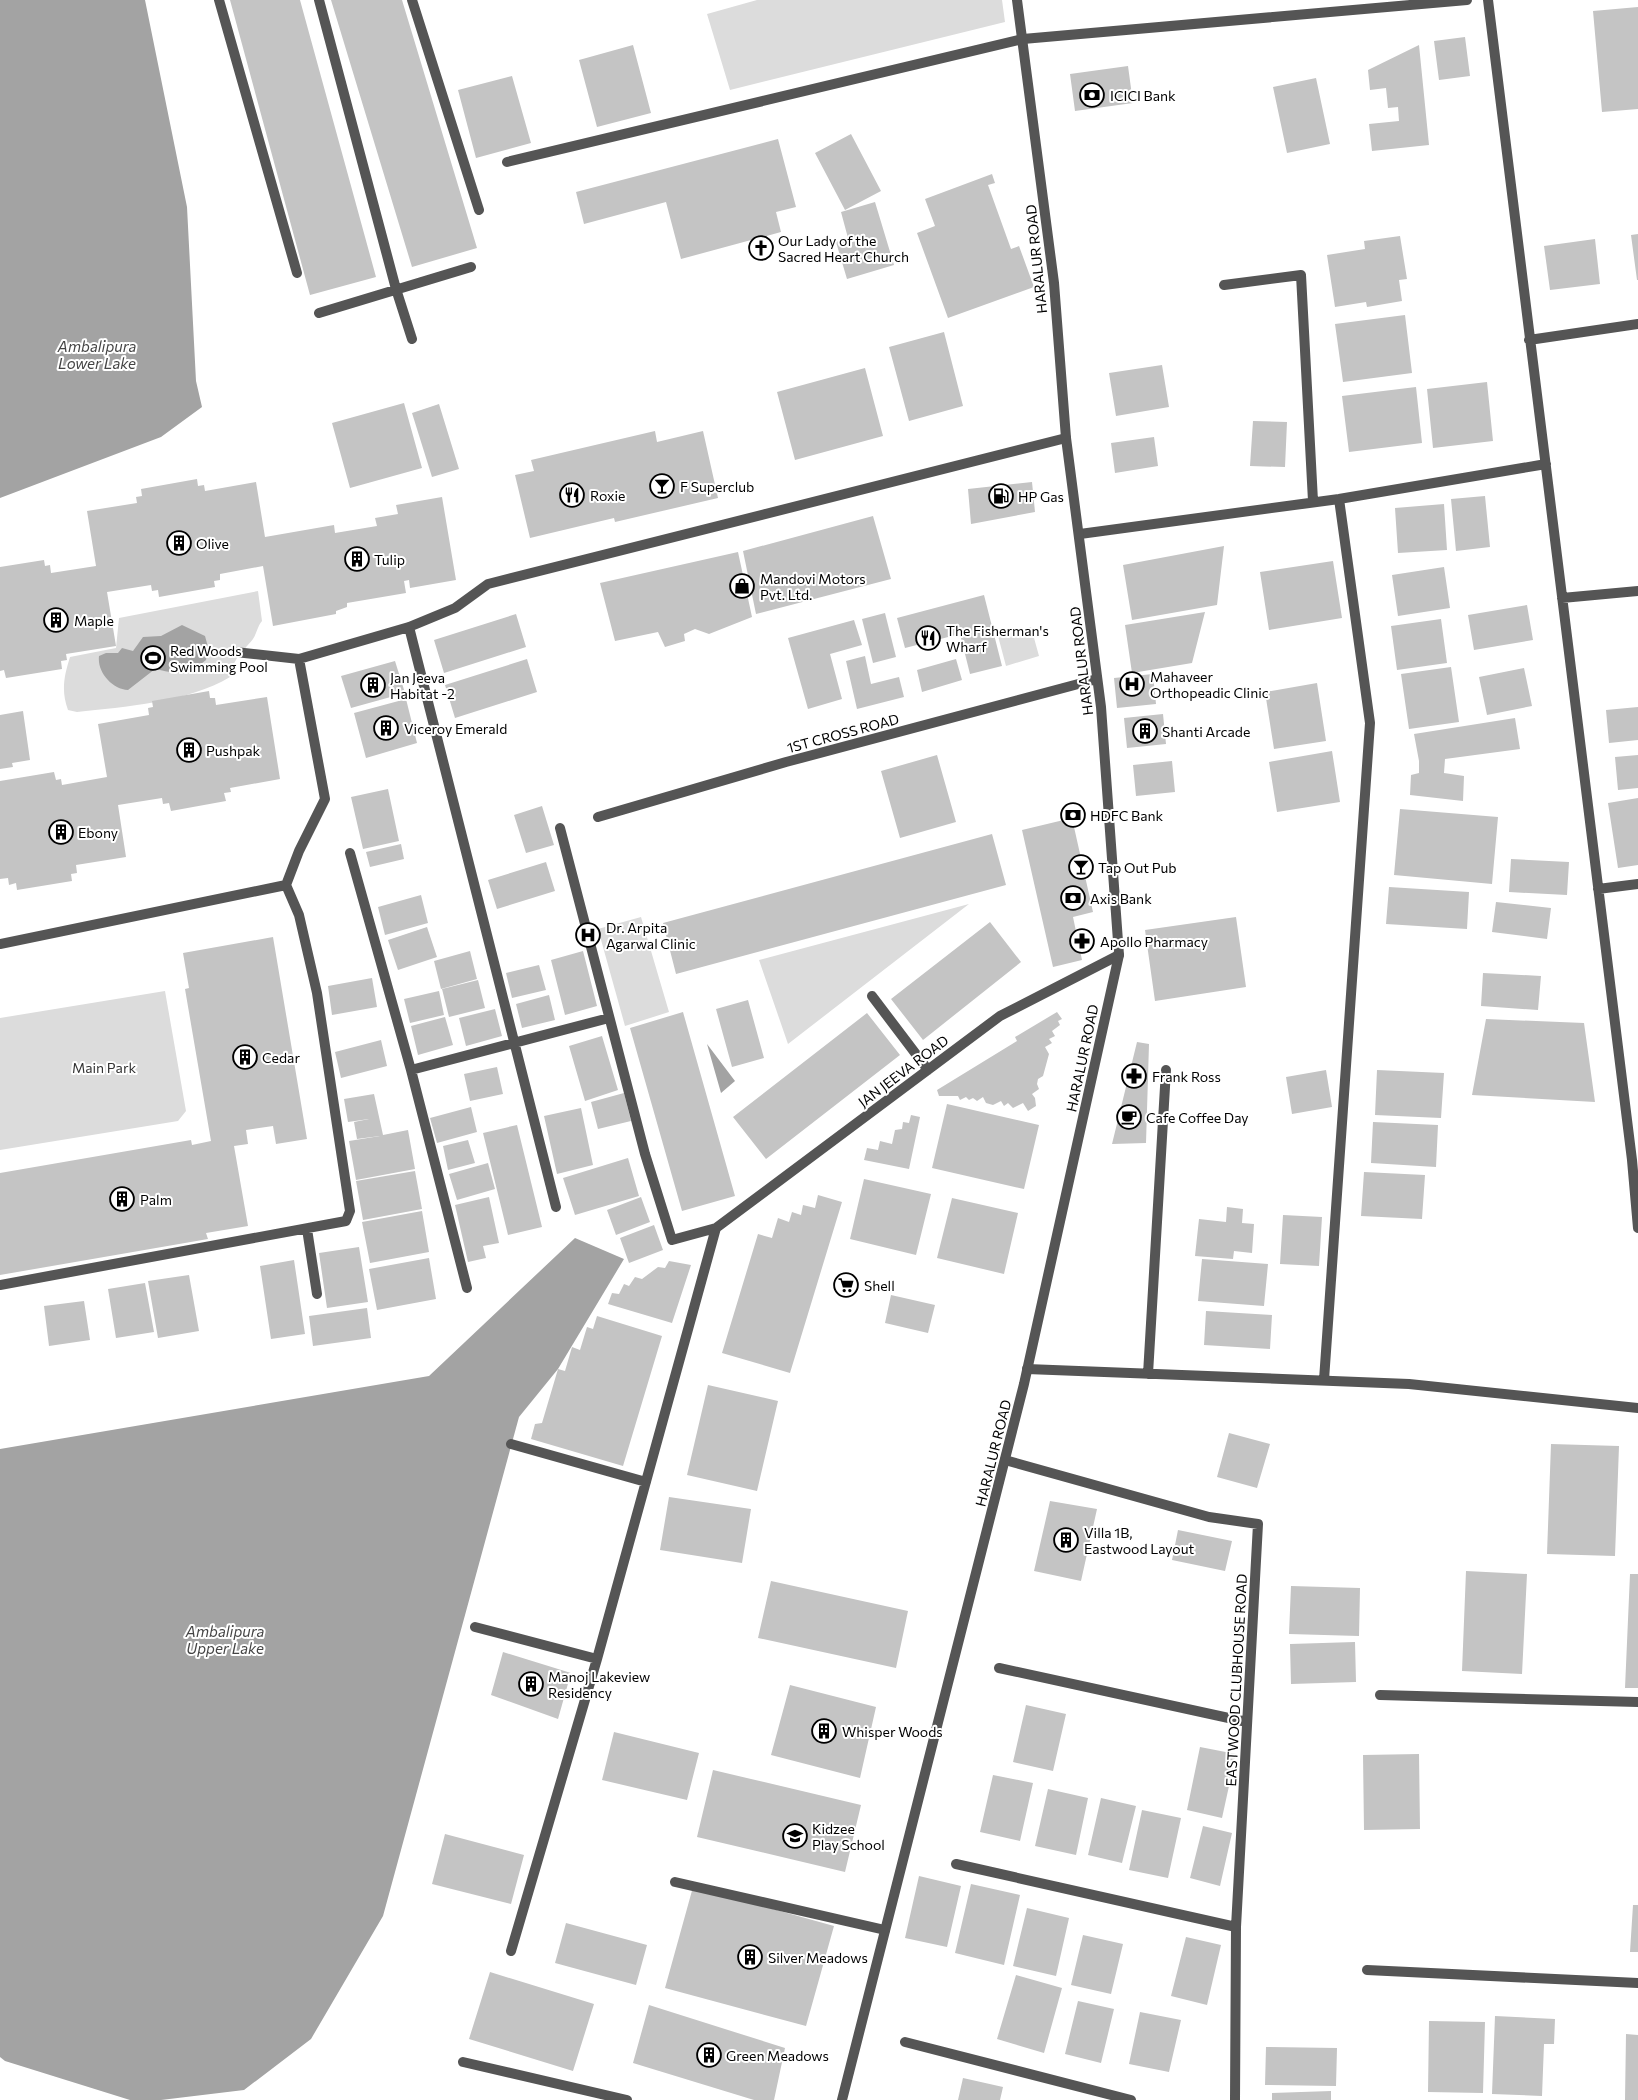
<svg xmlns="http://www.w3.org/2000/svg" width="1638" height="2100" font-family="Commissioner,sans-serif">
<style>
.green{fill:#dcdcdc}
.water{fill:#a3a3a3}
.building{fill:#c4c4c4}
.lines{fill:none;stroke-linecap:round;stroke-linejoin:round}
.minor{stroke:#555;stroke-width:10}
.tertiary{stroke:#555;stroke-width:10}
.labels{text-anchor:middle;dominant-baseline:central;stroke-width:4;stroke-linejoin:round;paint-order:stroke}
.poi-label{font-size:14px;fill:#000;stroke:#fff;text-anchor:start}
.street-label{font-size:14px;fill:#000;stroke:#fff}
.park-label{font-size:14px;fill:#333;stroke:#fff}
.water-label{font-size:15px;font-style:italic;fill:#444;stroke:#fff}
</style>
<rect width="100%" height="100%" fill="#fff"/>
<!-- green -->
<path class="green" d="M757 0H1002L1005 22 730 90 707 14Z
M258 591 262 621C257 627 257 633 253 639 241 654 234 657 230 677 189 702 124 707 77 712L68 710C61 691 64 676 70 657L116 648 119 618Z
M1031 627 1039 656 1006 666 998 636Z
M969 904 788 1044 759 960Z
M641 917 669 1012 625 1026 598 929Z
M165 991 186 1111 178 1121 0 1150V1018Z"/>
<!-- water -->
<path class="water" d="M0 0H145L187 207 196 381 202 407 161 437 0 498Z
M182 625 205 636 208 647 206 660C186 677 179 674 155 669L128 690C112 689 97 672 99 656L106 653H118L122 648 133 651 143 637 161 636Z
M707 1044 735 1081 721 1093Z
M575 1238 624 1259 558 1369 519 1417 383 1916 311 2039 244 2090 161 2100H130L5 2061 0 2057V1449L429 1376Z"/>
<!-- building -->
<path class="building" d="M230 0H300L376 277 310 295Z
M331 0H402L477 248 412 267Z
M1638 7V109L1602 112 1593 11Z
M1465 37 1470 76 1439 80 1434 41Z
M633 45 651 113 597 127 579 60Z
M1419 45 1429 145 1372 151 1369 124 1399 121 1398 107 1388 108 1386 88 1370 90 1368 70Z
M1128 66 1133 103 1075 111 1070 74Z
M512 76 531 143 476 158 458 90Z
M1316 78 1330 144 1287 153 1273 87Z
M851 134 881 191 845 210 815 153Z
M778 139 796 207 776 212 781 232 681 259 666 202 584 224 576 192Z
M992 174 995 183 988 185 1011 249 1019 246 1034 287 948 318 917 233 935 226 925 199Z
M875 202 894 265 847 279 836 242 848 238 841 212Z
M1638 234V280H1637L1631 235Z
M1400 236 1407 279 1399 280 1402 301 1367 307 1366 302 1335 307 1327 255 1365 249 1364 241Z
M1595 239 1600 284 1550 290 1544 246Z
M1405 315 1412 373 1343 382 1335 324Z
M944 332 963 406 909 421 889 347Z
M1162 365 1169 407 1116 416 1109 373Z
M865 368 883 436 795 460 777 392Z
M1487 382 1493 441 1433 448 1427 389Z
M1416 387 1422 443 1349 452 1342 396Z
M404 403 422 468 350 488 332 423Z
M439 404 459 469 432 477 412 413Z
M1253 421 1287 422 1285 467 1250 466Z
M655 431 657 442 703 431 718 498 615 522 614 518 530 538 515 475 534 471 531 460Z
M1154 437 1158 466 1115 473 1111 443Z
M197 479 198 486 204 485 205 491 256 482 265 537 334 525 335 533 377 526 375 518 398 514 396 505 442 497 456 580 410 588 409 580 404 581 406 593 347 603V607L336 611V614L273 626 263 566 220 574V580L214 581 215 587 159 597 158 590 152 591 151 585 107 592 116 646 66 654 67 660 61 661 62 669 6 678 4 670 0 671V567L44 560 45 566 50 565 51 573 96 566 87 511 137 503 136 497 142 496 141 489Z
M1032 482 1035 512 971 524 968 489Z
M1485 496 1490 547 1456 551 1451 499Z
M1444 504 1447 550 1398 553 1395 508Z
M873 516 891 579 756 614 743 551Z
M1224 546 1217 605 1132 620 1123 565Z
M738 552 752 617 709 634 695 629 684 634 685 641 665 647 658 632 615 641 600 583Z
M1333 561 1342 618 1269 630 1260 572Z
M1444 567 1450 608 1398 616 1392 575Z
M984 595 1002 666 970 674 960 634 905 648 897 618Z
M1527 605 1533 640 1474 650 1468 615Z
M1205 612 1192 663 1132 673 1125 625Z
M885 613 896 657 873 663 862 619Z
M516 614 526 647 444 673 434 640Z
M1441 619 1447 663 1397 670 1391 626Z
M854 620 862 645 830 654 842 699 808 709 788 638Z
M865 656 871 684 899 677 904 697 857 709 846 661Z
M527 659 537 692 455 718 445 685Z
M956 659 962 680 922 692 917 670Z
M395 661 405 693 351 708 341 676Z
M1451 667 1459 722 1409 729 1401 674Z
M1524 668 1532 706 1487 715 1479 677Z
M1153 674 1156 704 1117 708 1114 678Z
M1317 683 1326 741 1274 749 1265 692Z
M209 691 210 698H215L216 705 267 697 280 779 230 788 231 792 224 793 226 801 171 811 169 803 163 804 162 798 118 805 126 857 76 865 77 873 71 874 72 881 17 890 16 883 9 885 8 878 0 879V781L54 772 56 780 61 779 62 785 107 777 98 724 149 715 148 708 153 707 152 701Z
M406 699 417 743 366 758 354 713Z
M1638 707V740L1609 743 1606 710Z
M23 711 30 760 12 763 13 767 0 769V715Z
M1163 714 1166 744 1127 748 1124 718Z
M1515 718 1520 749 1445 759 1444 773 1464 776 1463 801 1410 795 1411 775 1419 773V761L1414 734Z
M1332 751 1340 802 1277 812 1269 762Z
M937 755 956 822 900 838 881 771Z
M1638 755V788L1618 790 1615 757Z
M1172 761 1175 792 1136 796 1133 765Z
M388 789 399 841 363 849 351 797Z
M1638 798V865L1618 868 1608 803Z
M542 806 554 845 526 853 514 815Z
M1400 809 1498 817 1492 884 1394 875Z
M1072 818 1093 912 1073 917 1082 960 1053 967 1022 830Z
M992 834 1006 885 676 974 663 923Z
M401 844 404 859 370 867 366 852Z
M1511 859 1569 862 1567 895 1509 892Z
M546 862 555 891 497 909 488 880Z
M1389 887 1469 892 1467 929 1386 924Z
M421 895 428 923 385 935 378 907Z
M1496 902 1551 908 1547 939 1492 932Z
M1236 917 1246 987 1155 1001 1145 930Z
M990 922 1021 962 923 1040 891 999Z
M427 927 437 957 398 970 388 940Z
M273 937 307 1139 276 1144 273 1126 246 1130 248 1144 234 1146 248 1226 206 1233 208 1239 0 1275V1173L191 1140 192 1145 211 1141 185 989 189 988 183 953Z
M470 951 477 979 441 989 434 961Z
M583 951 597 1006 565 1015 551 960Z
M539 965 546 990 512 998 506 973Z
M1483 973 1541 976 1538 1010 1481 1006Z
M372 978 377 1007 332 1015 328 986Z
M478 980 485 1008 449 1017 442 989Z
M439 991 444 1015 410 1023 404 999Z
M549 995 555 1020 522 1028 516 1004Z
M748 1000 764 1058 732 1067 716 1009Z
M495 1009 502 1036 466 1046 459 1018Z
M683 1012 735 1196 682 1211 630 1028Z
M1057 1012 1062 1019 1058 1021 1060 1025 1052 1031 1055 1036 1049 1039 1052 1043 1045 1047 1049 1054 1043 1076 1038 1079 1037 1084 1039 1089 1032 1094 1035 1098 1036 1106 1028 1111 1023 1103 1013 1108 1008 1103 1004 1106 1001 1101 993 1105 986 1103 983 1097 977 1101 973 1098 969 1100 966 1097 960 1100 958 1096H939L937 1090 1017 1041 1015 1037Z
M867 1013 900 1055 766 1159 733 1117Z
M445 1017 453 1045 418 1055 411 1026Z
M1486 1019 1584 1023 1595 1102 1472 1095Z
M602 1036 618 1090 585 1101 569 1046Z
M381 1040 387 1066 341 1078 335 1052Z
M1137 1042 1149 1044 1146 1143 1112 1144Z
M497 1067 503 1094 470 1101 464 1074Z
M1326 1070 1332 1107 1292 1114 1286 1077Z
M1377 1070 1444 1073 1441 1118 1375 1115Z
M624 1093 631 1121 598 1129 591 1102Z
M374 1094 383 1135 408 1130 415 1169 356 1180 349 1141 380 1136 357 1139 354 1122 369 1119 348 1122 344 1099Z
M947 1104 1039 1125 1024 1189 932 1168Z
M471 1107 477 1132 437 1143 430 1118Z
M581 1108 593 1165 557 1174 544 1116Z
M911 1115 920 1117 909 1169 864 1160 867 1148 878 1150 880 1141 892 1144 895 1130 902 1129 903 1122 909 1123Z
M1373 1122 1438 1125 1436 1167 1371 1163Z
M517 1125 542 1227 508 1235 483 1133Z
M468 1140 475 1163 448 1170 443 1146Z
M628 1158 639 1196 575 1215 563 1178Z
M488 1163 495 1189 457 1200 449 1174Z
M415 1171 422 1209 363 1220 356 1181Z
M1364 1172 1425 1175 1422 1219 1361 1216Z
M864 1179 931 1194 916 1255 850 1239Z
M818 1195 842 1202 790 1373 722 1353 758 1234 772 1238 778 1218 789 1222 792 1212 801 1215 803 1205 815 1208Z
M489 1197 499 1243 483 1246 486 1258 468 1262 455 1205Z
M641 1197 650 1222 616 1235 607 1210Z
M952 1198 1018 1213 1004 1274 937 1258Z
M1227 1207 1243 1209 1242 1223 1254 1224 1252 1253 1234 1251 1233 1259 1195 1256 1199 1219 1226 1222Z
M422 1211 429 1252 370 1263 362 1222Z
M1283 1215 1322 1217 1319 1266 1280 1264Z
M654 1225 663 1250 629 1263 620 1238Z
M359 1247 368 1302 327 1308 319 1253Z
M429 1258 436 1299 377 1310 369 1269Z
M1202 1259 1268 1264 1264 1306 1198 1301Z
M294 1260 305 1334 271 1339 260 1266Z
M669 1261 691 1265 672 1323 608 1304 612 1293 619 1294 624 1284 629 1286 635 1277 642 1279 658 1267 665 1268Z
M189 1275 199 1331 158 1338 148 1281Z
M145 1283 154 1332 116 1338 108 1289Z
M891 1295 935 1305 928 1333 885 1323Z
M84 1301 90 1340 49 1346 44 1306Z
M367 1308 371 1338 313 1346 309 1316Z
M1206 1311 1272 1315 1270 1349 1204 1345Z
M597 1316 662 1336 623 1466 531 1439 535 1424 542 1423 558 1369 565 1371 572 1347 580 1350 587 1327 593 1329Z
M708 1385 778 1401 757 1491 687 1475Z
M1229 1433 1270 1444 1257 1488 1217 1477Z
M1551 1444 1619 1446 1615 1556 1547 1554Z
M669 1497 751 1509 742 1563 660 1550Z
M1050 1501 1097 1509 1081 1581 1034 1571Z
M1178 1530 1232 1541 1225 1571 1172 1560Z
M1466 1571 1527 1574 1522 1674 1462 1671Z
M1630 1574H1638V1688H1625Z
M771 1581 908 1611 896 1668 758 1638Z
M1291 1586 1360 1588 1359 1636 1289 1634Z
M1355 1642 1356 1682 1291 1684 1290 1644Z
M503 1652 571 1673 558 1719 491 1695Z
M790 1685 876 1707 860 1778 771 1755Z
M1026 1705 1066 1714 1053 1771 1013 1762Z
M614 1732 699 1753 687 1800 602 1780Z
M1200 1747 1236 1754 1222 1818 1187 1810Z
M1419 1754 1420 1829 1364 1830 1363 1755Z
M713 1770 861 1805 845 1872 697 1837Z
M993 1775 1033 1783 1020 1841 980 1832Z
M1048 1789 1088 1798 1076 1855 1035 1846Z
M1101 1798 1136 1806 1122 1863 1088 1855Z
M1142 1810 1181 1818 1168 1878 1129 1870Z
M1203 1826 1232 1833 1220 1886 1190 1878Z
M445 1834 524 1855 511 1904 432 1884Z
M919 1876 961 1886 947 1947 905 1938Z
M971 1884 1020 1895 1004 1965 955 1953Z
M693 1887 834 1926 806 2026 665 1988Z
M1633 1905H1638V1952H1630Z
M1027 1908 1069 1918 1056 1976 1013 1966Z
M566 1923 647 1945 636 1985 555 1963Z
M1083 1935 1123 1944 1111 1994 1071 1985Z
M1186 1937 1221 1945 1207 2005 1171 1996Z
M490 1972 594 2004 573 2071 469 2039Z
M1016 1975 1062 1988 1044 2053 997 2039Z
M1078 2001 1114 2009 1101 2063 1065 2054Z
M649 2005 785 2048 774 2100H754L633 2063Z
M1140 2012 1181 2020 1169 2072 1129 2064Z
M1495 2016 1555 2019 1554 2044H1544L1542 2096 1492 2094Z
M1429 2021 1485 2022 1483 2093 1428 2092Z
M1626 2034 1638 2035V2100H1625Z
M1266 2047 1337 2048 1336 2086 1265 2085Z
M963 2078 1003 2087 1000 2100H958Z
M1331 2091V2100H1272V2093Z"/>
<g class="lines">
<!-- minor -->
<path class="minor" d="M219 0 297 273
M319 0 396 289 412 339
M412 0 479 210
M1488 0 1632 1160 1638 1228
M507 162 1023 39 1467 0
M1224 285 1301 275 1313 501
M319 313 471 267
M1529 340 1638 324
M1080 534 1339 499 1546 464
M1562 598 1638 591
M409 627 556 1207
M235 652 299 659
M598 817 786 762 1097 679
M560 828 645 1154 672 1240 716 1228 1000 1016 1119 955
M350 853 411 1070 467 1288
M1598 889 1638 884
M0 944 286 885
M872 996 928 1070
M411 1070 609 1018
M307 1229 317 1294
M0 1285 346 1221 350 1211 317 993 299 915 286 885 299 851 325 799 299 659 409 627 455 608 488 584 1066 438
M1027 1369 1409 1384 1638 1408
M1148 1374 1166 1070
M1324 1380 1370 723 1339 499
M511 1444 646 1482
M1005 1460 1209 1517 1258 1524 1236 1927 1235 2100
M475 1627 597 1659
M999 1668 1247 1722
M1380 1695 1638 1702
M956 1864 1236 1927
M675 1882 885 1930
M511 1951 597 1659 716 1228
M1367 1970 1638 1983
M905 2042 1131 2100
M463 2062 627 2100"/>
<!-- tertiary -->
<path class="tertiary" d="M842 2100 1024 1384 1119 955 1101 707 1066 438 1054 283 1017 0"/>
</g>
<!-- icons -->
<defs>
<g id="bank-ring" transform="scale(1.25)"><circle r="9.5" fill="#fff" stroke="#000" stroke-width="1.5"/><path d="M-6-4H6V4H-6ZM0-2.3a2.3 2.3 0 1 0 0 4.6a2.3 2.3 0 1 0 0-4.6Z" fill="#000"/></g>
<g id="church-ring" transform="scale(1.25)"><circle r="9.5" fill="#fff" stroke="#000" stroke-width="1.5"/><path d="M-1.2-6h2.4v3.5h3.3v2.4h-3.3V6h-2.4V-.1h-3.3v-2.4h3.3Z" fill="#000"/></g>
<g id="bar-ring" transform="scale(1.25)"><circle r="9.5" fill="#fff" stroke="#000" stroke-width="1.5"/><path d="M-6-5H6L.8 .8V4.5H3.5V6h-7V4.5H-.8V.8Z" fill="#000"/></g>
<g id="restaurant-ring" transform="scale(1.25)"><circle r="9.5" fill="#fff" stroke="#000" stroke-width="1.5"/><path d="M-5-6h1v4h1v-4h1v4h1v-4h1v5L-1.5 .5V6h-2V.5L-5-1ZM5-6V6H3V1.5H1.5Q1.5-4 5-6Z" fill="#000"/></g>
<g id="fuel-ring" transform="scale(1.25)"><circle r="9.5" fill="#fff" stroke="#000" stroke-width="1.5"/><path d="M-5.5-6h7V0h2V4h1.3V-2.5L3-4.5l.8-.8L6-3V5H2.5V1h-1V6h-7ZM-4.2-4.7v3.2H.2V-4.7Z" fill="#000"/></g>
<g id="building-ring" transform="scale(1.25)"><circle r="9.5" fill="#fff" stroke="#000" stroke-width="1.5"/><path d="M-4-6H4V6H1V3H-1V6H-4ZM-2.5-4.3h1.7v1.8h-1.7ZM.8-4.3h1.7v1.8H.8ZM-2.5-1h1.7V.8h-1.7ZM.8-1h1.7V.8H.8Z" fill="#000"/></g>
<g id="shop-ring" transform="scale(1.25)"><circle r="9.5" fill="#fff" stroke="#000" stroke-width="1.5"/><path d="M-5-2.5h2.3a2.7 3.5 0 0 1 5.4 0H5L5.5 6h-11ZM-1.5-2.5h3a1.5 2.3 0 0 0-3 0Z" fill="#000"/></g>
<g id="stadium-ring" transform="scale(1.25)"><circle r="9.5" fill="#fff" stroke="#000" stroke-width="1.5"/><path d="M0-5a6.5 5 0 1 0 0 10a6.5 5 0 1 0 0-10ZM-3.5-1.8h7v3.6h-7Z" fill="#000"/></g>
<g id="hospital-ring" transform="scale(1.25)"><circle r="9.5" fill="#fff" stroke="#000" stroke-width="1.5"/><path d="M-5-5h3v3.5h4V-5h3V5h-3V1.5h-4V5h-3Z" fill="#000"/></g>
<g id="pharmacy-ring" transform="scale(1.25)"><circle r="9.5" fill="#fff" stroke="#000" stroke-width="1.5"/><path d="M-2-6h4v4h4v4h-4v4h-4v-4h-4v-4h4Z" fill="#000"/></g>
<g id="cafe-ring" transform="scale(1.25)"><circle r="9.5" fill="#fff" stroke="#000" stroke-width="1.5"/><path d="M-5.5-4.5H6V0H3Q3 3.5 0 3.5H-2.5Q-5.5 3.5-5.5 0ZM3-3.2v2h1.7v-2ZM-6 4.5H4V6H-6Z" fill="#000"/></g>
<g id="supermarket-ring" transform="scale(1.25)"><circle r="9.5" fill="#fff" stroke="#000" stroke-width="1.5"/><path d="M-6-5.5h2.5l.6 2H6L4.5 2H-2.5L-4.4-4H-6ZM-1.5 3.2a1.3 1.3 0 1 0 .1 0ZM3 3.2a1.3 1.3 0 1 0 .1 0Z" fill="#000"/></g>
<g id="school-ring" transform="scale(1.25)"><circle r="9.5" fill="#fff" stroke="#000" stroke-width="1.5"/><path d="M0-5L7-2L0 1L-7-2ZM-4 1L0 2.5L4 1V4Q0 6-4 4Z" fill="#000"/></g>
</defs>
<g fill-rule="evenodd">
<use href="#bank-ring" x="1092" y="95"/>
<use href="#church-ring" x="761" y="248"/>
<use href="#bar-ring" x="662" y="486"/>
<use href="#restaurant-ring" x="572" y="495"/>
<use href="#fuel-ring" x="1001" y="496"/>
<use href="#building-ring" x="179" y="543"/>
<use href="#building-ring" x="357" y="559"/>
<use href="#shop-ring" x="742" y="586"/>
<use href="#building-ring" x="56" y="620"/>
<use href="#restaurant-ring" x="928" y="638"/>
<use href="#stadium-ring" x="153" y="658"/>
<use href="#hospital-ring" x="1132" y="684"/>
<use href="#building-ring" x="373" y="685"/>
<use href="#building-ring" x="386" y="728"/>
<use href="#building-ring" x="1145" y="731"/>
<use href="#building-ring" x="189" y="750"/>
<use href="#bank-ring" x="1073" y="815"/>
<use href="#building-ring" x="61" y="832"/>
<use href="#bar-ring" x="1081" y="867"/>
<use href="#bank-ring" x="1073" y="898"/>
<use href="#hospital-ring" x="588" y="935"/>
<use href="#pharmacy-ring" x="1082" y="941"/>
<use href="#building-ring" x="245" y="1057"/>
<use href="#pharmacy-ring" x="1134" y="1076"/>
<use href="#cafe-ring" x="1129" y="1117"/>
<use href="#building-ring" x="122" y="1199"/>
<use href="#supermarket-ring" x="846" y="1285"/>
<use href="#building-ring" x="1066" y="1540"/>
<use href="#building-ring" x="531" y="1684"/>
<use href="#building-ring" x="824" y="1731"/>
<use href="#school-ring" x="795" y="1836"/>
<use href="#building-ring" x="750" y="1957"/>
<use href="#building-ring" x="709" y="2055"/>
</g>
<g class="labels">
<!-- poi labels -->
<g class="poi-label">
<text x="1110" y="95">ICICI Bank</text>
<text x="778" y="240">Our Lady of the<tspan x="778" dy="16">Sacred Heart Church</tspan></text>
<text x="680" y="486">F Superclub</text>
<text x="590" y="495">Roxie</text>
<text x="1018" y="496">HP Gas</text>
<text x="196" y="543">Olive</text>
<text x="374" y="559">Tulip</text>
<text x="760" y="578">Mandovi Motors<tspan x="760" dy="16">Pvt. Ltd.</tspan></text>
<text x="74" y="620">Maple</text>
<text x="946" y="630">The Fisherman's<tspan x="946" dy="16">Wharf</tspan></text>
<text x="170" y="650">Red Woods<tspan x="170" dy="16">Swimming Pool</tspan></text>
<text x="1150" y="676">Mahaveer<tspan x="1150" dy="16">Orthopeadic Clinic</tspan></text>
<text x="390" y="677">Jan Jeeva<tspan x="390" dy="16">Habitat -2</tspan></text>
<text x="404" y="728">Viceroy Emerald</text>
<text x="1162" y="731">Shanti Arcade</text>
<text x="206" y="750">Pushpak</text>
<text x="1090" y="815">HDFC Bank</text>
<text x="78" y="832">Ebony</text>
<text x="1098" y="867">Tap Out Pub</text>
<text x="1090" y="898">Axis Bank</text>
<text x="606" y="927">Dr. Arpita<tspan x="606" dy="16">Agarwal Clinic</tspan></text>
<text x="1100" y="941">Apollo Pharmacy</text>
<text x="262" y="1057">Cedar</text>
<text x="1152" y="1076">Frank Ross</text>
<text x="1146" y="1117">Cafe Coffee Day</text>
<text x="140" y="1199">Palm</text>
<text x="864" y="1285">Shell</text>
<text x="1084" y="1532">Villa 1B,<tspan x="1084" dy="16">Eastwood Layout</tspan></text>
<text x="548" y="1676">Manoj Lakeview<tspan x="548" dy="16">Residency</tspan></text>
<text x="842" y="1731">Whisper Woods</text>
<text x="812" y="1828">Kidzee<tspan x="812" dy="16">Play School</tspan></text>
<text x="768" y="1957">Silver Meadows</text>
<text x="726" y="2055">Green Meadows</text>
</g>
<!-- street labels -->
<g class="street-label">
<text transform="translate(1036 259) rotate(-96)">HARALUR ROAD</text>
<text transform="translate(1081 661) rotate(-97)">HARALUR ROAD</text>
<text transform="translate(843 733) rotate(-15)">1ST CROSS ROAD</text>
<text transform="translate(1082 1058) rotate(-78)">HARALUR ROAD</text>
<text transform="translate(903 1071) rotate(-37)">JAN JEEVA ROAD</text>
<text transform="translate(993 1453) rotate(-76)">HARALUR ROAD</text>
<text transform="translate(1236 1680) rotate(-87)">EASTWOOD CLUBHOUSE ROAD</text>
</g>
<!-- park labels -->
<g class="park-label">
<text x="104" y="1067">Main Park</text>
</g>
<!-- water labels -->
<g class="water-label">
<text x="97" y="346">Ambalipura<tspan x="97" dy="17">Lower Lake</tspan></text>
<text x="225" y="1631">Ambalipura<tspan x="225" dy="17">Upper Lake</tspan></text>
</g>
</g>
</svg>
